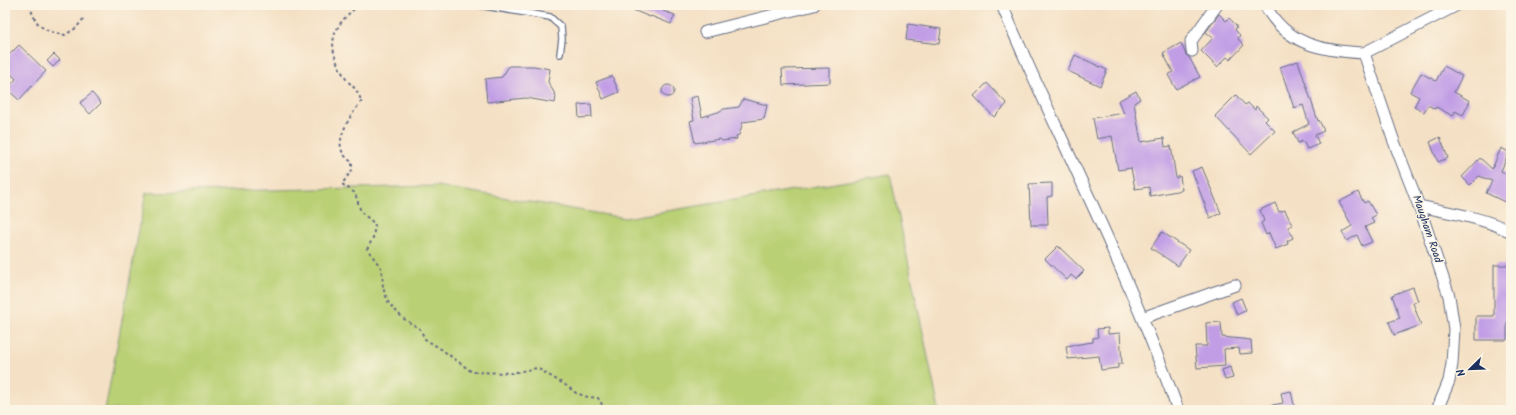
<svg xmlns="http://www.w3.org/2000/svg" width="1516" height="415" font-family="Kalam,sans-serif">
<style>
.green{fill:#b9d075;stroke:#6a806a}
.building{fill:#c19de6}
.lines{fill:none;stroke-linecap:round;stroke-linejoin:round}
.lane-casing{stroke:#676d82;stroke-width:8}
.street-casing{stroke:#676d82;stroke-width:13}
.path{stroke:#676d82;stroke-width:2;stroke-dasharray:3 3;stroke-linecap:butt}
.lane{stroke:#fff;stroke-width:5.5}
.street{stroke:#fff;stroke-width:11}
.labels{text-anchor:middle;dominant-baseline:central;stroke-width:3;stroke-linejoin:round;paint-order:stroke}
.street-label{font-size:11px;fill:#1b2f5e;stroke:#fcf5e5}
</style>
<rect width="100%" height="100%" fill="#fcf5e5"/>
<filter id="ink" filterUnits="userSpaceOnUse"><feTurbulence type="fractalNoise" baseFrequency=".025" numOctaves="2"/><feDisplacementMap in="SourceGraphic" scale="8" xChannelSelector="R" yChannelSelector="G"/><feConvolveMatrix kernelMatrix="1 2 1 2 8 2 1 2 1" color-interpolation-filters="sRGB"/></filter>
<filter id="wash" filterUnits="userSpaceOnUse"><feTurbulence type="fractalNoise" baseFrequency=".012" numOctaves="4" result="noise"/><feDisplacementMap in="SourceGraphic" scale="16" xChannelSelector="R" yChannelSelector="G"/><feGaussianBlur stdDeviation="0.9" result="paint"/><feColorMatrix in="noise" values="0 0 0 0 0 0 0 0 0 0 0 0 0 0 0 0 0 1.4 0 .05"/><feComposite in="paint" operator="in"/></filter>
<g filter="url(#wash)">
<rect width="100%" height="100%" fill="#f4e0c4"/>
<!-- green -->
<path class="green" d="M890 174 939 410H105L146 193 437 186 625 218Z"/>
<g id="blocks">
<!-- building -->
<path class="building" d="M621 5H665L663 11 675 15 671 24 651 16 650 17Z
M1219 14 1226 21 1229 18 1237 26 1235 30 1240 35 1238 39 1244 45 1230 60 1227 57 1217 67 1201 51 1213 38 1206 32Z
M908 24 941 29 939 44 906 40Z
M1181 43 1186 55 1189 57 1200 77 1176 89 1168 75 1173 72 1163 53Z
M19 45 46 71 19 100 7 89 16 79 5 68V59Z
M54 54 60 60 53 67 47 61Z
M1075 55 1107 70 1100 86 1068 71Z
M1298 61 1318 121 1319 120 1324 131 1315 135 1319 144 1307 149 1303 141 1298 143 1293 132 1309 124 1303 105 1294 108 1280 67Z
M509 66H534L550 69 548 82 556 96 555 103 526 98 487 102 485 79 502 77Z
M1444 66 1462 76 1454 92 1470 101 1463 115 1455 111 1453 116 1436 107 1435 109 1428 105 1424 112 1414 107 1419 97 1410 92 1421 73 1436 81Z
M830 68V83L783 85 782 69Z
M612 76 619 92 603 99 596 82Z
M987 83 1007 104 994 117 974 96Z
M662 91a6 6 0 1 1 12 0a6 6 0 1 1-12 0Z
M1136 91 1140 99 1134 103 1141 142 1164 138 1165 147 1171 146 1176 178 1180 176 1182 190 1150 196 1149 187 1135 189 1131 168 1118 170 1112 136 1097 139 1093 118 1124 113 1118 101Z
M92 93 101 103 90 114 80 103Z
M1236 95 1245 105 1248 103 1255 110 1256 106 1268 118 1265 121 1275 131 1251 154 1215 116Z
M698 96 702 117 718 112 724 109 739 107 743 99 767 105 764 119 743 122 739 135 736 136 737 139 722 141 720 139 695 143 690 121 694 120 690 98Z
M591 104 592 117 579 118 578 105Z
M1440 137 1448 158 1438 162 1430 142Z
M1501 148 1509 152 1501 171 1511 176V205L1486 193 1492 181 1479 176 1470 185 1462 177 1480 158 1492 169Z
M1202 167 1221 213 1210 218 1192 171Z
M1052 183V196L1047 197 1048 225H1031L1029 184Z
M1358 192 1364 203 1368 201 1376 215 1371 218 1374 223 1365 227 1372 242 1362 246 1357 235 1347 241 1342 232 1352 226 1339 202Z
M1275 203 1279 212 1285 210 1292 225 1288 227 1293 238 1287 241 1288 244 1276 249 1269 233 1266 235 1261 223 1264 221 1260 210Z
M1162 232 1189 250 1178 266 1151 248Z
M1058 246 1084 271 1076 279 1071 275 1067 280 1045 259Z
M1494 265H1511V322H1507V340H1476V316H1494Z
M1413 287 1418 301 1413 303 1421 325 1394 335 1389 322 1400 318 1392 295Z
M1241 298 1246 310 1237 315 1232 302Z
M1221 322 1222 337 1251 340 1252 353 1240 354 1239 348 1224 349 1225 366 1197 368 1195 346H1207L1206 323Z
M1108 328V334L1120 333 1122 364H1118V368L1101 370 1099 356 1068 359 1066 346 1093 342V338L1098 337 1097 329Z
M1230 367 1233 378 1225 380 1222 370Z
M1291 391 1295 410H1268L1267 406 1283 403 1281 393Z"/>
</g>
</g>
<g filter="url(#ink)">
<use href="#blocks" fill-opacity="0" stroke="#676d82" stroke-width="1"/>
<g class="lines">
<!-- lane casing -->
<g class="lane-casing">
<path id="lane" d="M479 5 550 17 561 27 562 39 560 54"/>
</g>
<!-- street casing -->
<g class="street-casing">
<path id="street" d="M1002 5C1026 63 1053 119 1079 176 1115 253 1149 330 1178 410
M1265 5C1286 45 1323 51 1364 53
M705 32 814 5
M1192 51 1191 41 1217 5
M1364 53 1393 139 1419 206 1449 296 1454 329 1452 364 1449 381 1437 410
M1364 53 1457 5
M1419 206C1450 213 1483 217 1511 232
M1142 318 1235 285"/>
</g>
<!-- path -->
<path class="path" d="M30 5C35 27 44 31 65 35L76 28 85 17
M359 5C330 28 325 46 346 79 349 83 353 86 356 90 358 93 360 98 362 101 353 111 334 139 343 153 345 157 349 160 352 162V170L342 184 355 193 361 212 375 224 373 238 367 249 382 269 383 288 389 304 404 319 420 329 425 339 441 349 472 372 512 373 537 368 567 386 576 393 588 397 598 398 604 408 608 410"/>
<!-- lane -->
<use href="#lane" class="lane"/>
<!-- street -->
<use href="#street" class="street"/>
</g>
</g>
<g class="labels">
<!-- street labels -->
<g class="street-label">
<text transform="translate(1427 229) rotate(71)">Maugham Road</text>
</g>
</g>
<!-- margin -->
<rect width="1516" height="415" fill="none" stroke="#fcf5e5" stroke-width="20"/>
<!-- north arrow -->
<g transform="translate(1470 369) rotate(247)" stroke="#fcf5e5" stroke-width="3" paint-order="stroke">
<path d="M0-3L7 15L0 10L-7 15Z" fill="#1b2f5e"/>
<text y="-6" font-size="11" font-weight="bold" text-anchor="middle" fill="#1b2f5e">N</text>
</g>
</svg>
